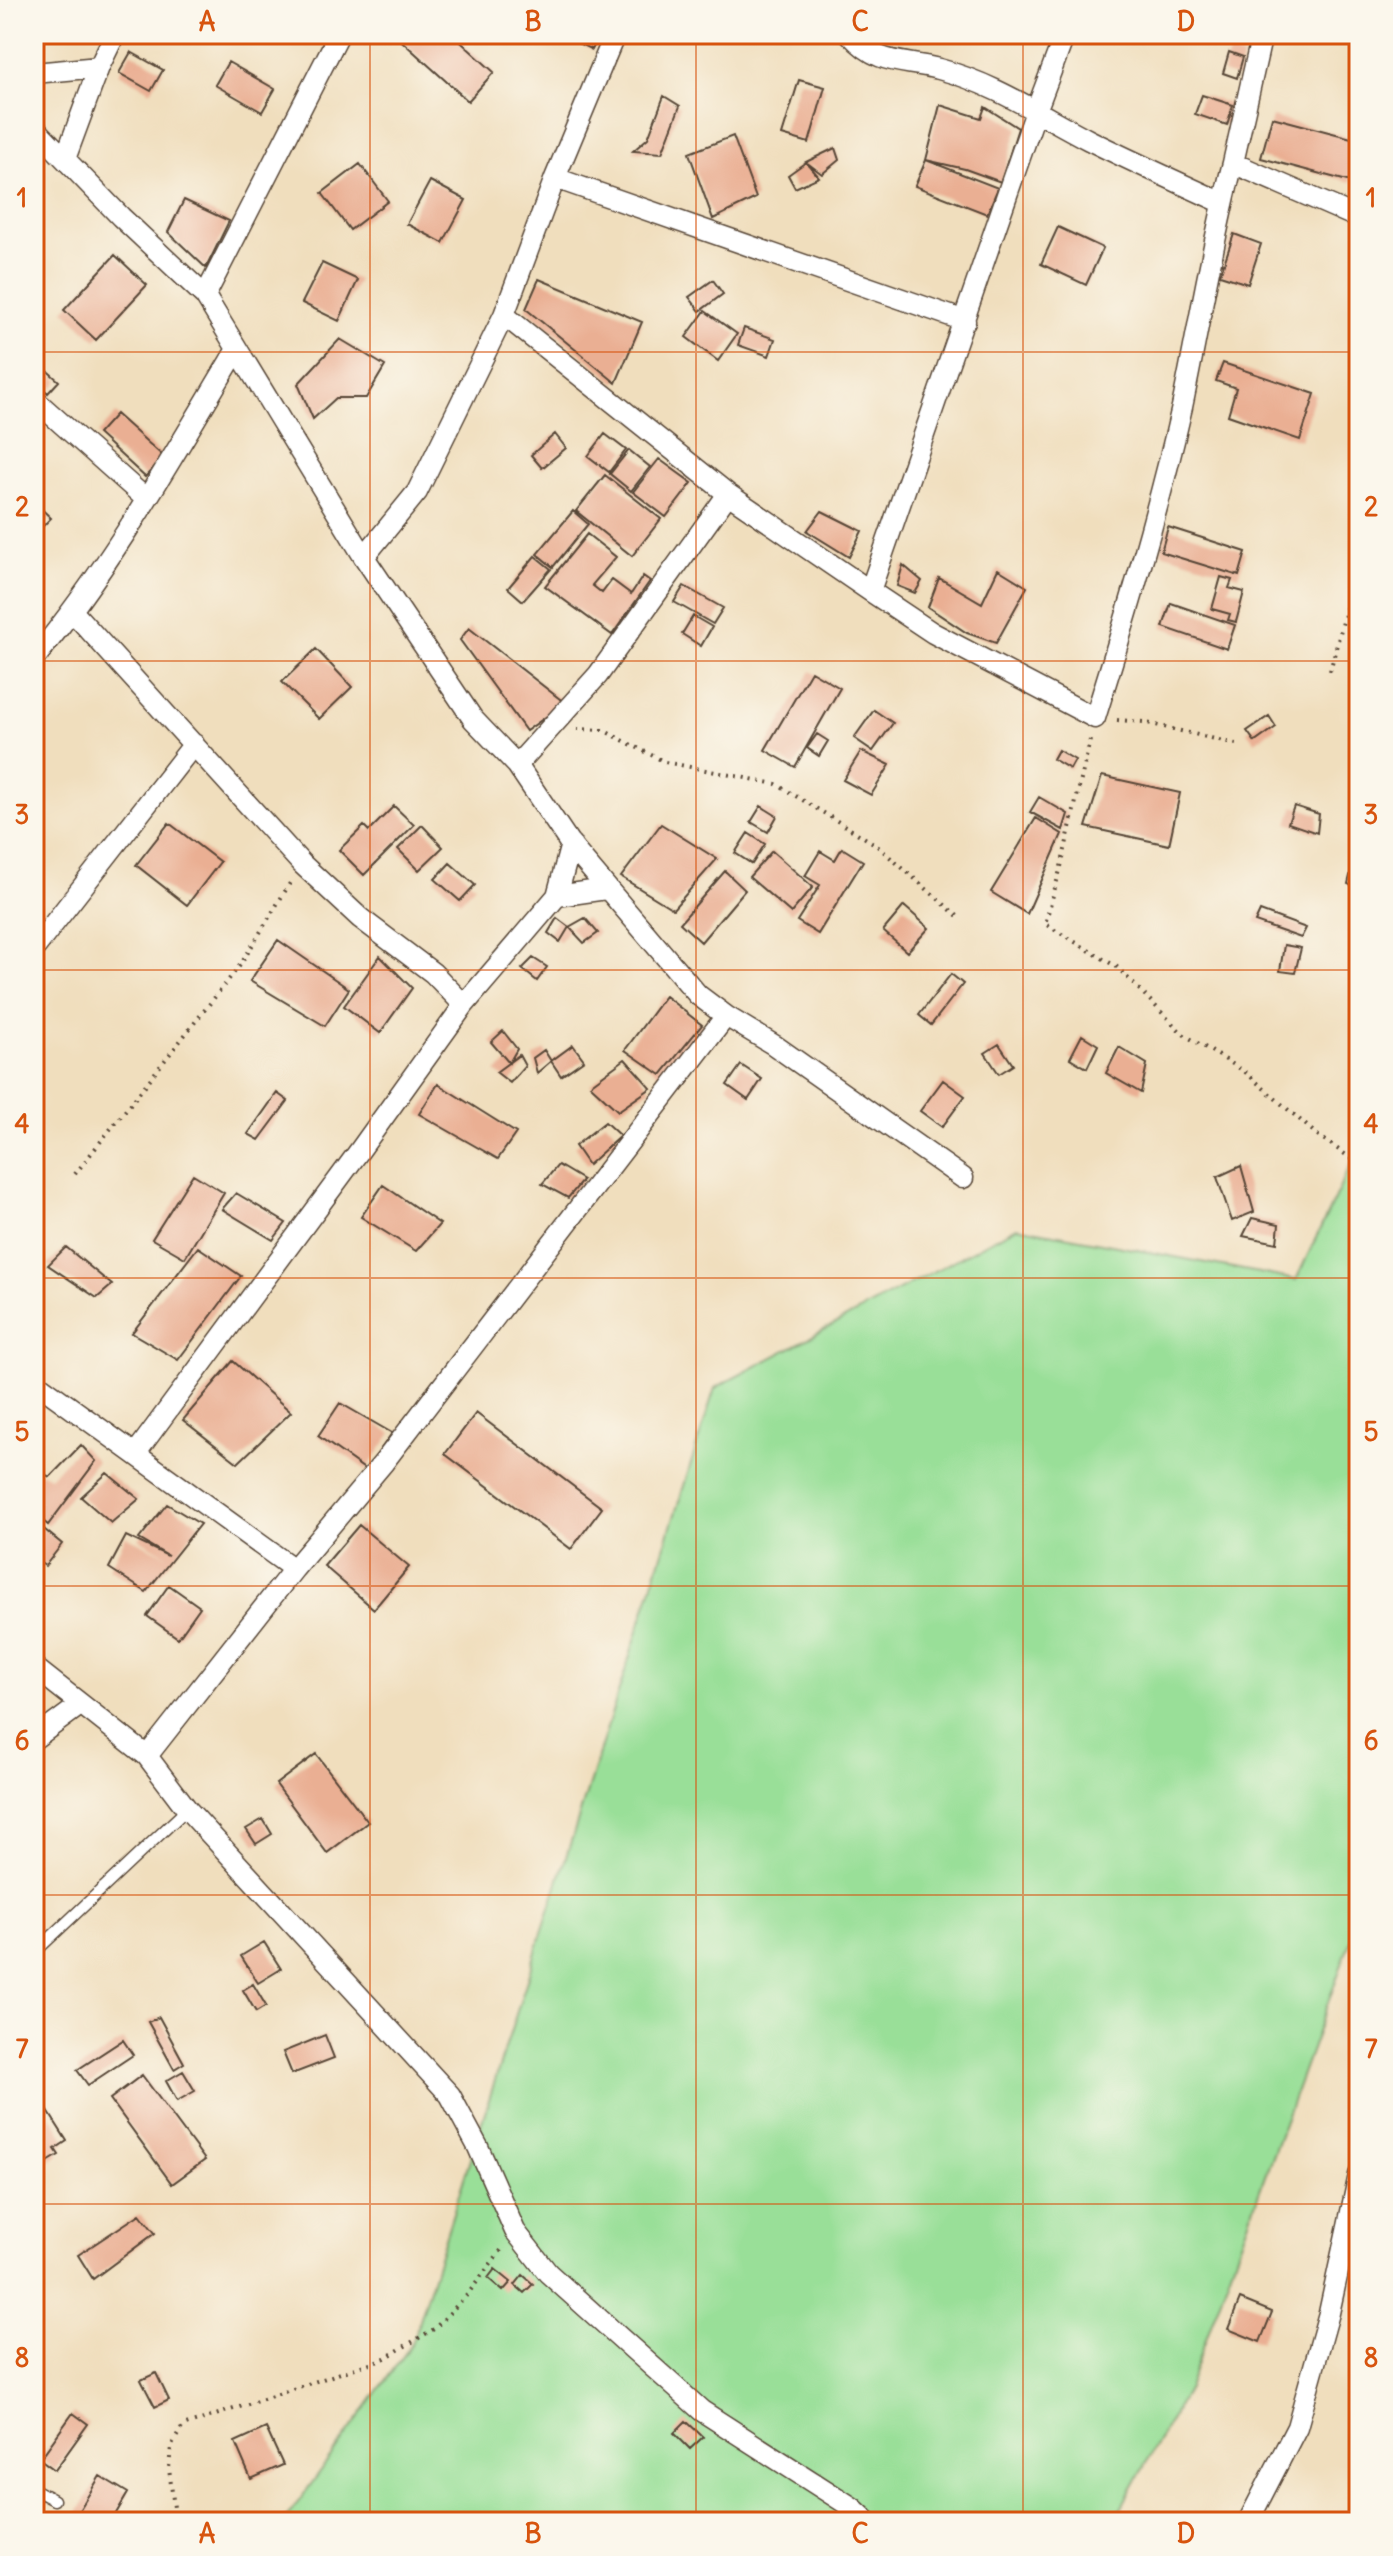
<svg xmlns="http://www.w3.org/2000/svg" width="1393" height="2556" font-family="Delius,sans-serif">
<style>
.green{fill:#99df98;stroke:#6a845b;stroke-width:2}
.building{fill:#eaaf93}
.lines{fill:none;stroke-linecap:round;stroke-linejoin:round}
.service-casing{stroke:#564536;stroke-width:13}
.minor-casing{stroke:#564536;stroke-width:23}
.path{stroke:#564536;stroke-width:4;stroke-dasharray:2 6;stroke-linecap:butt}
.service{stroke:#fff;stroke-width:10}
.minor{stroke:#fff;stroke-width:20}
.grid{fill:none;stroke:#d7540e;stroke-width:2;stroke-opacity:0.55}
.neatline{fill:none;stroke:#d7540e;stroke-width:3}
.grid-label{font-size:26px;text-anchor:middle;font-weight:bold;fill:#d7540e}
</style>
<rect width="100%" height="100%" fill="#fbf7ec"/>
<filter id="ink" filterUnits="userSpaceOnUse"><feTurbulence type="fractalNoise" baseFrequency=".0125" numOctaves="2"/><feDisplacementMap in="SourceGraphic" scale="16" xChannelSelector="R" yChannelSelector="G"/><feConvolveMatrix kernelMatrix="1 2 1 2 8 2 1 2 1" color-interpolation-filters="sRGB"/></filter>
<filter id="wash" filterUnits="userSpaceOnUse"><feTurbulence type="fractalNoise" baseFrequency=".006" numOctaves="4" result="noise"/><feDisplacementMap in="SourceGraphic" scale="32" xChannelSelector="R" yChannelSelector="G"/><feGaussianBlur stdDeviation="1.8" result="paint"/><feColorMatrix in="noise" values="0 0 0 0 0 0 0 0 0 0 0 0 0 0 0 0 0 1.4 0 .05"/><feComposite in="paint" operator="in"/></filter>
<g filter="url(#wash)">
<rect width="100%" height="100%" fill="#f0debd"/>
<!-- green -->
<path class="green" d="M1359 1147V1917L1188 2388 1113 2522H284L411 2345 715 1388 1017 1227 1296 1280Z"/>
<g id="blocks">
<!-- building -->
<path class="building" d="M394 34H452L494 72 468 101Z
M578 34H600L592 50 574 41Z
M131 52 163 70 151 91 119 73Z
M1229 52 1243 57 1237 78 1223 73Z
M228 62 275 89 262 112 215 85Z
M799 80 825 87 809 143 782 135Z
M1202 95 1233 105 1227 125 1195 114Z
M664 96 680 106 662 153 633 151 648 138Z
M940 105 981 118 985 107 1018 128 1001 182 965 169 926 160Z
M1272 117 1359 140V151L1351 182 1261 158Z
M733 136 756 198 713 219 689 153Z
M835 148 839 160 822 174 806 162Z
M926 160 998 188 987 214 915 186Z
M806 162 819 177 795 188 788 175Z
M360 164 388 201 350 230 322 193Z
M430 181 466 200 443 243 407 224Z
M184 200 229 221 206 268 168 232Z
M1058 227 1103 248 1086 285 1041 264Z
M1234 234 1261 244 1248 284 1220 275Z
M115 255 147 285 96 340 64 310Z
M322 263 358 280 339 321 302 303Z
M539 279 642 322 616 383 526 309Z
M713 280 723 294 700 311 689 297Z
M705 311 737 334 718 361 686 337Z
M744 328 775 339 769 356 738 345Z
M340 339 385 366 366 398H336L313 419 298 384Z
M34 359 59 381 48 393 34 381Z
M1223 363 1315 394 1300 440 1228 415 1236 388 1216 381Z
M116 414 164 457 145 477 98 434Z
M555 434 566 448 542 468 531 455Z
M605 434 626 450 609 472 588 456Z
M629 450 650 467 631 491 610 474Z
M659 459 692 483 666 517 633 492Z
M605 475 661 519 632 556 576 511Z
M34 502 51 518 36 533 34 532Z
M573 511 588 524 553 567 537 554Z
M822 511 862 531 849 557 807 531Z
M1168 527 1246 552 1239 576 1161 552Z
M587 534 616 557 592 585 602 593 612 580 631 594 643 576 650 581 612 635 545 586Z
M535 556 551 569 523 601 508 588Z
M903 565 922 581 915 593 897 586Z
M998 569 1027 587 996 643 967 633 928 607 939 578 982 603Z
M1221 577 1232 580 1229 588 1244 592 1236 622 1228 620 1230 614 1212 609Z
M684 586 723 608 713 624 674 602Z
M1171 603 1235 625 1227 649 1163 627Z
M693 616 712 627 701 646 682 634Z
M469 628 565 703 526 731 460 640Z
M316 649 352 687 319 719 282 682Z
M811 671 840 688 795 767 765 750Z
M874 710 893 723 873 751 854 738Z
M1269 716 1276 727 1255 742 1247 731Z
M817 734 828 741 819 756 807 748Z
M1058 750 1075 760 1070 769 1053 759Z
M861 751 890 765 871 795 843 780Z
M1102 776 1180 793 1169 845 1086 827Z
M1039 797 1068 814 1063 830 1030 812Z
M394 806 414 825 364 875 339 850 364 826 369 831Z
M761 806 777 816 768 832 751 822Z
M1294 806 1319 814 1317 833 1288 823Z
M1036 818 1062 834 1027 914 991 892Z
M169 823 220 862 187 905 136 865Z
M661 824 717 859 673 909 621 877Z
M422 825 443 847 419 870 398 849Z
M748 833 765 844 752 864 735 853Z
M842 848 863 861 818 934 797 921 820 885 805 876 820 851 835 860Z
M772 851 813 887 791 913 749 877Z
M1355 855 1359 856V889L1348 884Z
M450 863 475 885 460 901 435 879Z
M725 871 745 890 701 942 680 923Z
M904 906 929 928 907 952 883 931Z
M1260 911 1306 928 1301 938 1255 922Z
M557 918 569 927 560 942 548 933Z
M585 918 598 933 584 943 569 927Z
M278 940 349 989 325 1026 250 981Z
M1284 945 1301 948 1295 973 1280 971Z
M380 956 412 988 380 1033 344 1006Z
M533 958 547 967 537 981 522 969Z
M951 974 963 984 931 1025 919 1015Z
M665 996 702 1025 661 1075 625 1050Z
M503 1031 517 1049 509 1063 491 1042Z
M1082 1035 1098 1045 1087 1068 1070 1058Z
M999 1044 1013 1065 999 1074 985 1053Z
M573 1045 584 1060 561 1076 551 1061 537 1073 533 1058 544 1050 551 1061Z
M1119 1047 1147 1064 1141 1093 1106 1073Z
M519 1055 525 1066 510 1083 496 1072Z
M625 1059 651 1088 618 1111 590 1085Z
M741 1065 762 1079 748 1100 727 1085Z
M943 1080 965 1096 942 1127 920 1111Z
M438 1084 516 1133 498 1159 419 1114Z
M277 1093 288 1101 259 1140 248 1134Z
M605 1122 620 1136 588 1165 575 1146Z
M558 1165 583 1180 568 1198 542 1184Z
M1241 1166 1254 1212 1232 1221 1217 1177Z
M193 1174 224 1193 185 1258 152 1239Z
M383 1185 440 1224 416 1251 361 1217Z
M236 1193 286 1223 273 1240 222 1209Z
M1252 1218 1279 1224 1277 1243 1243 1236Z
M66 1247 112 1285 97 1298 48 1265Z
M198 1247 241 1276 178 1360 132 1333Z
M233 1361 291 1412 238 1463 183 1420Z
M340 1403 392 1433 366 1470 318 1436Z
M476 1413 602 1508 571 1549 445 1454Z
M81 1445 96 1461 48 1525 34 1514V1469L50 1477Z
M107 1473 139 1499 111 1523 81 1497Z
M167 1504 200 1524 146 1592 109 1568 126 1536 168 1556 139 1539Z
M34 1521 62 1544 45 1566 34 1559Z
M359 1525 409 1567 374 1609 324 1566Z
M169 1585 200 1607 178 1638 147 1616Z
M316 1754 368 1822 327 1853 276 1784Z
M263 1819 272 1834 256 1844 246 1829Z
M264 1942 281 1969 258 1983 241 1956Z
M253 1984 266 2006 256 2012 243 1990Z
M159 2017 184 2063 174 2069 148 2022Z
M325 2035 334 2058 292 2074 283 2052Z
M123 2040 133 2055 88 2085 77 2070Z
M183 2071 195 2091 177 2101 166 2081Z
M142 2075 205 2160 172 2184 110 2099Z
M46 2108 67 2141 55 2149 59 2155 41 2166 34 2155V2116Z
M140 2214 155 2233 93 2279 78 2255Z
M495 2269 511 2282 503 2291 488 2278Z
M523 2275 533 2284 524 2293 515 2285Z
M1240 2299 1272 2312 1260 2342 1228 2329Z
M156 2373 169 2400 155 2407 141 2380Z
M73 2413 88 2424 55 2470 40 2459Z
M686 2421 703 2437 690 2449 674 2433Z
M266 2428 283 2465 251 2479 235 2442Z
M100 2476 128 2493 111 2522H72Z"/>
</g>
</g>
<g filter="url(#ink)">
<use href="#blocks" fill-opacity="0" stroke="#564536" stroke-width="2"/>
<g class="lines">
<!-- service casing -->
<g class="service-casing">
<path id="service" d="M34 1953 187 1809
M34 2489 54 2500"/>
</g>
<!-- minor casing -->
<g class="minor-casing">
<path id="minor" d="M850 34C880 67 901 59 939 69 993 83 1039 114 1089 140 1133 162 1178 182 1223 203
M34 73 99 67
M34 127 121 217 205 296 364 557 473 719 517 765 573 848 698 995 726 1016 774 1045 963 1178
M65 159 99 67 115 34
M1233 163 1262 34
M555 178 965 321
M205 296 339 34
M504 315 728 494 870 591 933 633 1095 718C1127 615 1158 512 1182 407 1199 326 1212 243 1233 163L1359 218
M34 399 146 499
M364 557 417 492 504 315 555 178 615 34
M870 591 1036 111 1065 34
M73 612 302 864 360 918 433 973 464 1005 360 1150 136 1453
M34 659C112 565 173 456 236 351
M517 765 598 675 728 494
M557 896 606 889
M34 949 194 744
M464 1005 557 896 571 844
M34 1381 294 1569
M34 1667 147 1756 187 1809 450 2095 478 2147 515 2231 548 2273 702 2411 853 2508 868 2522
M34 1739 80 1705
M147 1756 294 1569 384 1462 726 1016
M1248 2522 1297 2427 1329 2313 1359 2175"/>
</g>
<!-- path -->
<path class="path" d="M1330 671 1359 561
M1117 720 1143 722 1236 744
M577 729 603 730 665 762 776 784 875 844 961 919
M1090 740 1062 863 1045 924 1117 967 1183 1034 1244 1071 1316 1134 1359 1164
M75 1174 241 964 290 883
M172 2522 175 2515 169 2469 171 2446 183 2426 385 2358 434 2329 467 2295 502 2249"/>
<!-- service -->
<use href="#service" class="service"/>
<!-- minor -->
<use href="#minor" class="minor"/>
</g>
</g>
<!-- grid -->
<path class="grid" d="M370 34V2522M696 34V2522M1023 34V2522M34 352H1359M34 661H1359M34 970H1359M34 1278H1359M34 1586H1359M34 1895H1359M34 2204H1359"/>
<!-- margin -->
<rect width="1393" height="2556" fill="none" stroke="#fbf7ec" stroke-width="88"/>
<rect x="44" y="44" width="1305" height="2468" class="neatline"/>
<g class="grid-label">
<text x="207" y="31">A</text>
<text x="533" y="31">B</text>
<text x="860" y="31">C</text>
<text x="1186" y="31">D</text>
<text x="22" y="207">1</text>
<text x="1371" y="207">1</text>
<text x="22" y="516">2</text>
<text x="1371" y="516">2</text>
<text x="22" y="824">3</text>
<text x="1371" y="824">3</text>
<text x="22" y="1133">4</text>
<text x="1371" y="1133">4</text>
<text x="22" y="1441">5</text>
<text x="1371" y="1441">5</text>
<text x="22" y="1750">6</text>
<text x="1371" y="1750">6</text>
<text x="22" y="2058">7</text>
<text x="1371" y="2058">7</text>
<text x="22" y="2367">8</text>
<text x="1371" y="2367">8</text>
<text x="207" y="2543">A</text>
<text x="533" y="2543">B</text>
<text x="860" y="2543">C</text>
<text x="1186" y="2543">D</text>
</g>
</svg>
